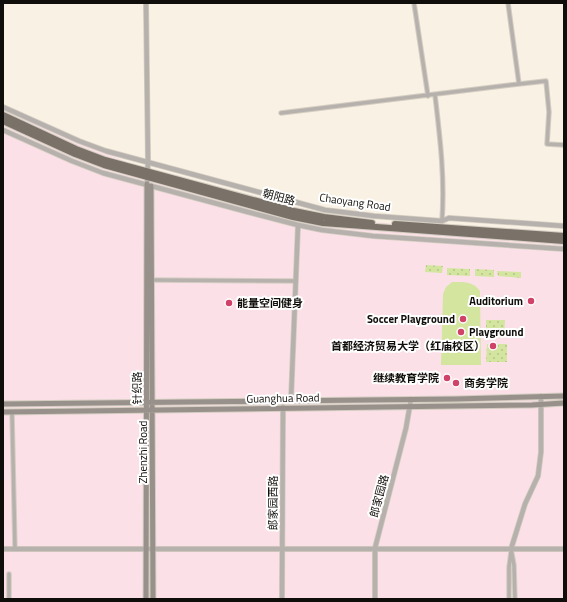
<svg xmlns="http://www.w3.org/2000/svg" width="567" height="602" font-family="'Titillium Web','Noto Sans SC',sans-serif">
<style>
.commercial{fill:#fbe1e7}
.grass{fill:url(#grass-dots)}
.pitch{fill:#d3e59f}
.lines{fill:none;stroke-linecap:round;stroke-linejoin:round}
.minor-casing{stroke:#d4cdc1;stroke-width:5.5}
.tertiary-casing{stroke:#d4cdc1;stroke-width:6}
.secondary-casing{stroke:#d4cdc1;stroke-width:7}
.trunk-casing{stroke:#d4cdc1;stroke-width:8}
.minor{stroke:#b6b1ad;stroke-width:3.5}
.tertiary{stroke:#b6b1ad;stroke-width:4.5}
.secondary{stroke:#98918b;stroke-width:5}
.trunk{stroke:#7a7168;stroke-width:6}
.poi-dot{fill:#d14269;stroke:#fff;stroke-width:1.5}
.labels{text-anchor:middle;dominant-baseline:central;stroke-width:4;stroke-linejoin:round;paint-order:stroke}
.street-label{font-size:11px;fill:#100e0a;stroke:#fff}
.poi-label{font-size:11px;font-weight:bold;fill:#100e0a;stroke:#fff;text-anchor:end}
</style>
<defs>
<pattern id="grass-dots" width="8" height="8" patternUnits="userSpaceOnUse"><rect width="8" height="8" fill="#d3e59f"/><path d="M2 2h.1M6 6h.1" fill="none" stroke="#b4c388" stroke-width="1.8" stroke-linecap="round"/></pattern>
</defs>
<rect width="100%" height="100%" fill="#f9f1e4"/>
<!-- commercial -->
<path class="commercial" d="M3 109 148 171 301 215 564 240V599H3Z"/>
<!-- grass -->
<path class="grass" d="M426 265 443 266 442 273 425 272Z
M447 268 470 269V276L447 275Z
M475 269 494 270V277L475 276Z
M497 271 521 272V278L498 276Z
M486 320H505L504 338 486 337Z
M487 344H507V362H486Z"/>
<!-- pitch -->
<path class="pitch" d="M452 282C464 282 473 281 480 291L481 365H441L443 294 446 287Z"/>
<g class="lines">
<!-- minor casing -->
<g class="minor-casing">
<path id="minor" d="M414 3 428 96
M519 84 546 81 549 112 547 144 564 145
M435 95C440 138 445 177 442 221
M281 113 519 84 508 3
M150 280 296 281
M12 412 15 549
M511 549 514 565 515 599
M9 599V574
M509 599V567L511 552"/>
</g>
<!-- tertiary casing -->
<g class="tertiary-casing">
<path id="tertiary" d="M146 3 148 162 147 184
M3 107 79 141 106 151 325 210 374 216 442 221 449 218 564 226
M3 130 72 161 103 173 248 212 298 225 322 230 373 236 564 249
M291 400 298 225
M3 549H564
M511 549 525 504 538 476 541 452V396
M282 599 283 407
M375 599V548L406 428 411 399"/>
</g>
<!-- secondary casing -->
<g class="secondary-casing">
<path id="secondary" d="M151 186 153 599
M3 404 456 399 564 396
M3 412 532 405 564 403
M146 599 147 184"/>
</g>
<!-- trunk casing -->
<g class="trunk-casing">
<path id="trunk" d="M3 115 76 149 105 160 294 211 324 217 372 223
M3 121 75 154 104 165 293 217 323 223 564 241
M395 224 564 236"/>
</g>
<!-- minor -->
<use href="#minor" class="minor"/>
<!-- tertiary -->
<use href="#tertiary" class="tertiary"/>
<!-- secondary -->
<use href="#secondary" class="secondary"/>
<!-- trunk -->
<use href="#trunk" class="trunk"/>
</g>
<!-- markers -->
<g class="poi-dot">
<circle cx="531" cy="301" r="4"/>
<circle cx="229" cy="303" r="4"/>
<circle cx="463" cy="319" r="4"/>
<circle cx="461" cy="332" r="4"/>
<circle cx="493" cy="346" r="4"/>
<circle cx="447" cy="378" r="4"/>
<circle cx="456" cy="383" r="4"/>
</g>
<g class="labels">
<!-- street labels -->
<g class="street-label">
<text transform="translate(279 197) rotate(15)">朝阳路</text>
<text transform="translate(355 202) rotate(8)">Chaoyang Road</text>
<text transform="translate(137 388) rotate(-90)">针织路</text>
<text transform="translate(283 398) rotate(-1)">Guanghua Road</text>
<text transform="translate(143 452) rotate(-90)">Zhenzhi Road</text>
<text transform="translate(379 496) rotate(-75)">郎家园路</text>
<text transform="translate(273 503) rotate(-90)">郎家园西路</text>
</g>
<!-- poi labels -->
<g class="poi-label">
<text x="523" y="301">Auditorium</text>
<text x="237" y="303" text-anchor="start">能量空间健身</text>
<text x="455" y="319">Soccer Playground</text>
<text x="469" y="332" text-anchor="start">Playground</text>
<text x="485" y="346">首都经济贸易大学（红庙校区）</text>
<text x="439" y="378">继续教育学院</text>
<text x="464" y="383" text-anchor="start">商务学院</text>
</g>
</g>
<!-- border -->
<rect width="567" height="602" fill="none" stroke="#100e0a" stroke-width="8"/>
</svg>
